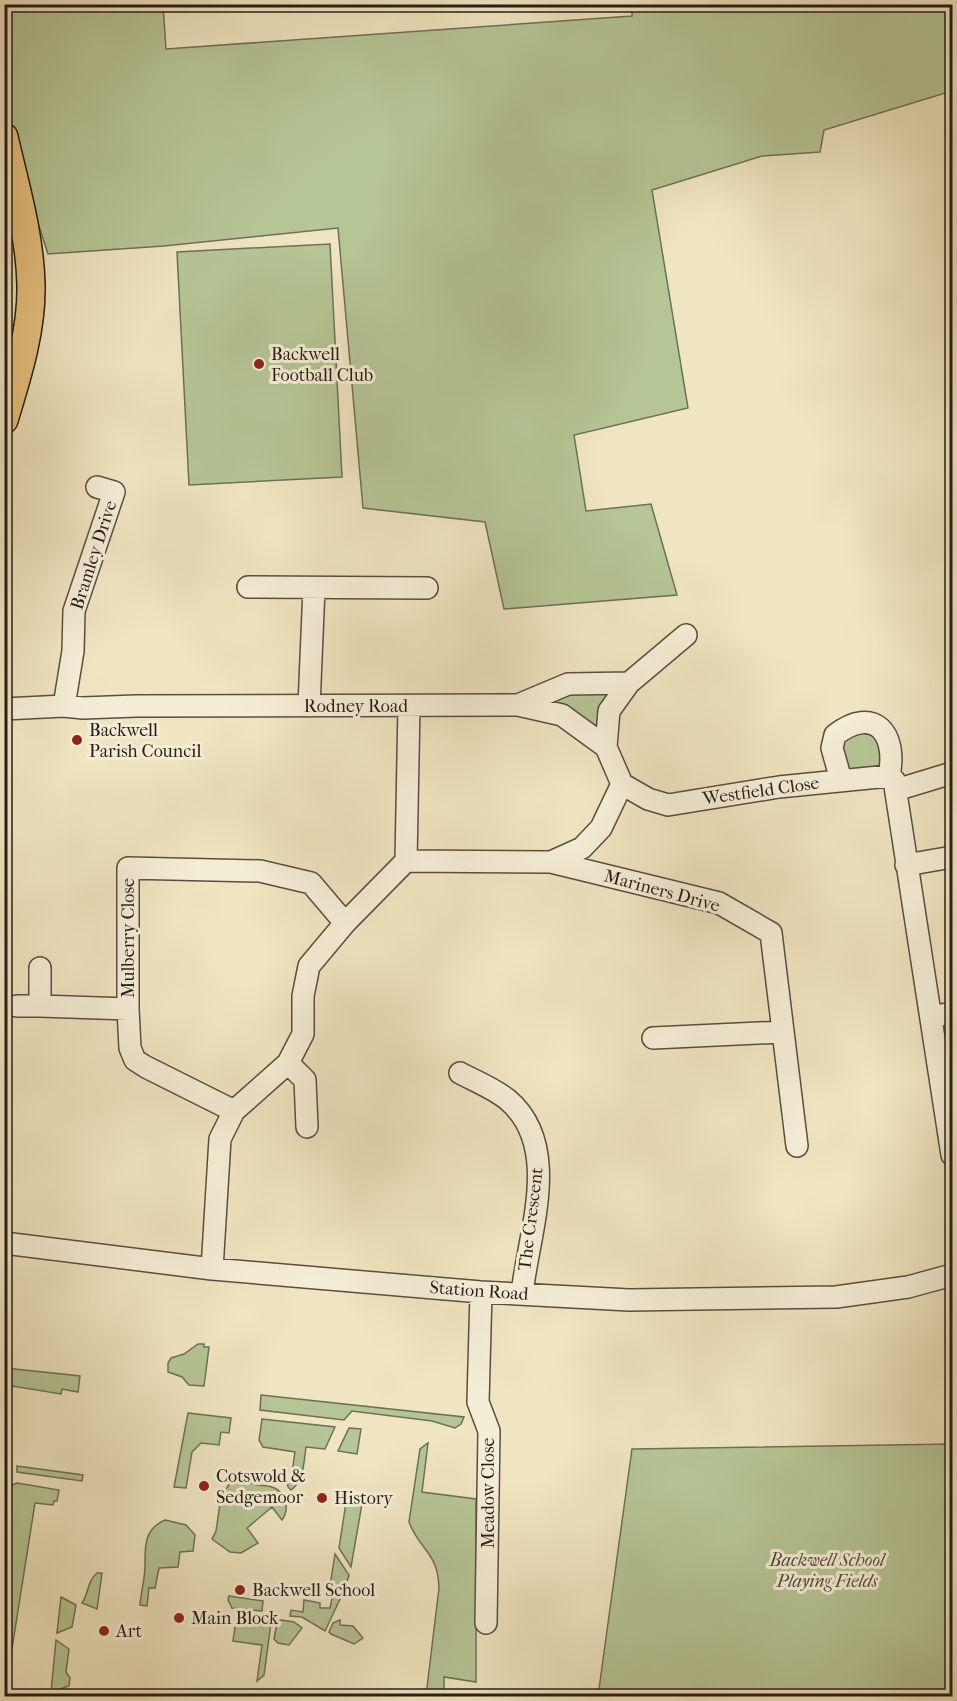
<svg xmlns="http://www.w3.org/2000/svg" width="957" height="1701" font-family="'IM FELL French Canon',serif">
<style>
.green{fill:#b6c596;stroke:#6e7056;stroke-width:1.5}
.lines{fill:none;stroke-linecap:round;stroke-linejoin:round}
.minor-casing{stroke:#594e42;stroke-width:24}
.major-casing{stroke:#271c17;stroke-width:30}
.minor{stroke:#f5eed7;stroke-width:21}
.major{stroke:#e8c280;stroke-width:27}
.poi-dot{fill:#8f2418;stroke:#f5eed7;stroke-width:2}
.labels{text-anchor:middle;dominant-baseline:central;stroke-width:6;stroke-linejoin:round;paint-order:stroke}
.poi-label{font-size:18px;fill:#271c17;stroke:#f5eed7;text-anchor:start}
.street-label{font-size:18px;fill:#271c17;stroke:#f5eed7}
.park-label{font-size:18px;font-style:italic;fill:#524f3d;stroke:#f5eed7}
</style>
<rect width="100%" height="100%" fill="#f0e5c1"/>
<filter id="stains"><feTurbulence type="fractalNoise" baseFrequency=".00333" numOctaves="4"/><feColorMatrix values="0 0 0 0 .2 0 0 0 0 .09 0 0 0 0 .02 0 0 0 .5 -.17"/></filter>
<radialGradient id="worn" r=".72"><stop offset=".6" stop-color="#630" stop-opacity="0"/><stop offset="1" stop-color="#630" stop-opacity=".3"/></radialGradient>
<!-- green -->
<path class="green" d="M4 5H163L166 49 632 16V5H952V91L824 130 820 152 762 156 652 190 688 408 574 435 586 511 651 504 677 595 504 609 485 522 363 508 338 228 164 246 48 254 15 152 5 97Z
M330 244 342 477 189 485 177 252Z
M628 683 606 747 518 705 568 684Z
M871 723 889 776 841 780 835 735Z
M198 1344H204V1347H209L204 1386 189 1385 182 1377 168 1372V1363L171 1358 184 1354Z
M5 1368 80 1376 78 1392 62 1389 61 1394 6 1385 5 1393Z
M261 1395 464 1417 461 1424 455 1428 432 1421 352 1411 344 1420 260 1410Z
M188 1413 231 1418 229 1433 221 1432 219 1445 201 1443 192 1452 186 1488 174 1487Z
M262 1419 335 1427 325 1449 306 1447C304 1461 304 1481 291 1490L288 1487 287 1479H291L295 1452 263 1447 259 1440Z
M349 1428 361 1429 357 1454 338 1451Z
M428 1443 422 1492 476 1499V1682L444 1677V1696H426L439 1588C438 1552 420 1551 409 1522L420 1449Z
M952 1444V1696H598L632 1449Z
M17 1466 83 1475 82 1481 17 1472Z
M235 1475C243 1475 246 1481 253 1484 259 1486 266 1485 272 1487 286 1491 290 1509 282 1520L272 1507 247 1528 258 1543 241 1553 230 1552 212 1539 216 1531 221 1497Z
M17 1483 59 1490 57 1501H54L53 1505 35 1503 5 1693V1488Z
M347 1496 363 1498 351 1567 339 1548Z
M165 1520 186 1525 195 1535 193 1551 180 1552 178 1567 159 1568 155 1588H149L147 1606 140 1605C141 1592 145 1578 145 1566 145 1546 144 1529 165 1520Z
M335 1554 349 1575 344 1592 333 1591 330 1586Z
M97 1573H102L97 1609 82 1603C89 1593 87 1581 97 1573Z
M333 1594 342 1595 325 1631 302 1617 290 1616 291 1610 303 1612 304 1600 320 1603V1608H330Z
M229 1596 263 1601 262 1611 232 1608 228 1600Z
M61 1597 76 1605 72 1627 57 1633Z
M237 1614 268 1618 271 1623 264 1675 257 1681 262 1645 233 1641Z
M281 1620 294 1622 302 1628 289 1645 278 1643 274 1639 277 1623Z
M340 1620V1625L353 1626 363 1638 354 1644 331 1634 329 1632 333 1623Z
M56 1640 69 1649 66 1672 70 1678 69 1686 51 1692Z"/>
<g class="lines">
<!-- minor casing -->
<g class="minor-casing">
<path id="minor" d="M248 587 427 588
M518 705 562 715 606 747 622 784 601 828 582 848 551 862
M64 706 73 651 74 611 114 492 97 487
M309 706 314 588
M4 709 64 706 83 708 136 706 518 705 568 684 629 683 686 635
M606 747 609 711 629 683
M841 780 832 748 835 735C874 705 898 733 889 776
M622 784 648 799 668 805 779 787 889 776 894 780 952 1155
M896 790 952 773
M406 861 551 862 719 903 771 933 797 1146
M906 865 952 857
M40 968V1006L128 1009
M17 1006H40
M931 1017 952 1013
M653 1038 782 1032
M288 1063 305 1080 307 1127
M460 1073C475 1081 495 1089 508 1100 563 1147 528 1234 522 1294
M234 1111 146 1067 135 1060 130 1048 128 1009V868L260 871 311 883 345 923
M4 1243 212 1269 481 1292 629 1300 836 1297 908 1287 952 1275
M212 1269 220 1139 234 1111 288 1063 303 1034V996L309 966 345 923 406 861 409 706
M481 1292 478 1402 489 1431 486 1623"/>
</g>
<!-- major casing -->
<g class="major-casing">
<path id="major" d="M4 137C15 185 30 235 31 285 32 331 17 377 4 420"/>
</g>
<!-- minor -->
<use href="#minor" class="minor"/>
<!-- major -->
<use href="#major" class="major"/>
</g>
<!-- markers -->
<g class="poi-dot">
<circle cx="259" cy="364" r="6"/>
<circle cx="77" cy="740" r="6"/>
<circle cx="204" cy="1486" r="6"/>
<circle cx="322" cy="1498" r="6"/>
<circle cx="240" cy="1590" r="6"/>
<circle cx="179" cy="1618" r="6"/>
<circle cx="104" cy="1631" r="6"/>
</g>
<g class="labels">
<!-- poi labels -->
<g class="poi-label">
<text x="271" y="354">Backwell<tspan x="271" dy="21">Football Club</tspan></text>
<text x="89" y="730">Backwell<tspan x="89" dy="21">Parish Council</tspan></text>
<text x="216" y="1476">Cotswold &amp;<tspan x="216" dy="21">Sedgemoor</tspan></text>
<text x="334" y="1498">History</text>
<text x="252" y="1590">Backwell School</text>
<text x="191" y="1618">Main Block</text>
<text x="116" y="1631">Art</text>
</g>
<!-- street labels -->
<g class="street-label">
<text transform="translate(94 555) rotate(-72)">Bramley Drive</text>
<text x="356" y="706">Rodney Road</text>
<text transform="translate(761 791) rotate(-8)">Westfield Close</text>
<text transform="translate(662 891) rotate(15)">Mariners Drive</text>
<text transform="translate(128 938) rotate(-90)">Mulberry Close</text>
<text transform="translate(531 1219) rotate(-83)">The Crescent</text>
<text transform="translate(479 1291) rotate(4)">Station Road</text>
<text transform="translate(488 1493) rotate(-90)">Meadow Close</text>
</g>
<!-- park labels -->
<g class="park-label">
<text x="827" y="1560">Backwell School<tspan x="827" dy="21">Playing Fields</tspan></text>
</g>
</g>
<!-- margin -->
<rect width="957" height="1701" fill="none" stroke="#f0e5c1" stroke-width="24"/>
<rect x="6" y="6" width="945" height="1689" fill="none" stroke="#271c17" stroke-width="3"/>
<rect x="12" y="12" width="933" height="1677" fill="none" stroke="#271c17" stroke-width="1.5"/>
<rect width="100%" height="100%" filter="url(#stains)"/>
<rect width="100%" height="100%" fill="url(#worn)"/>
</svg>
